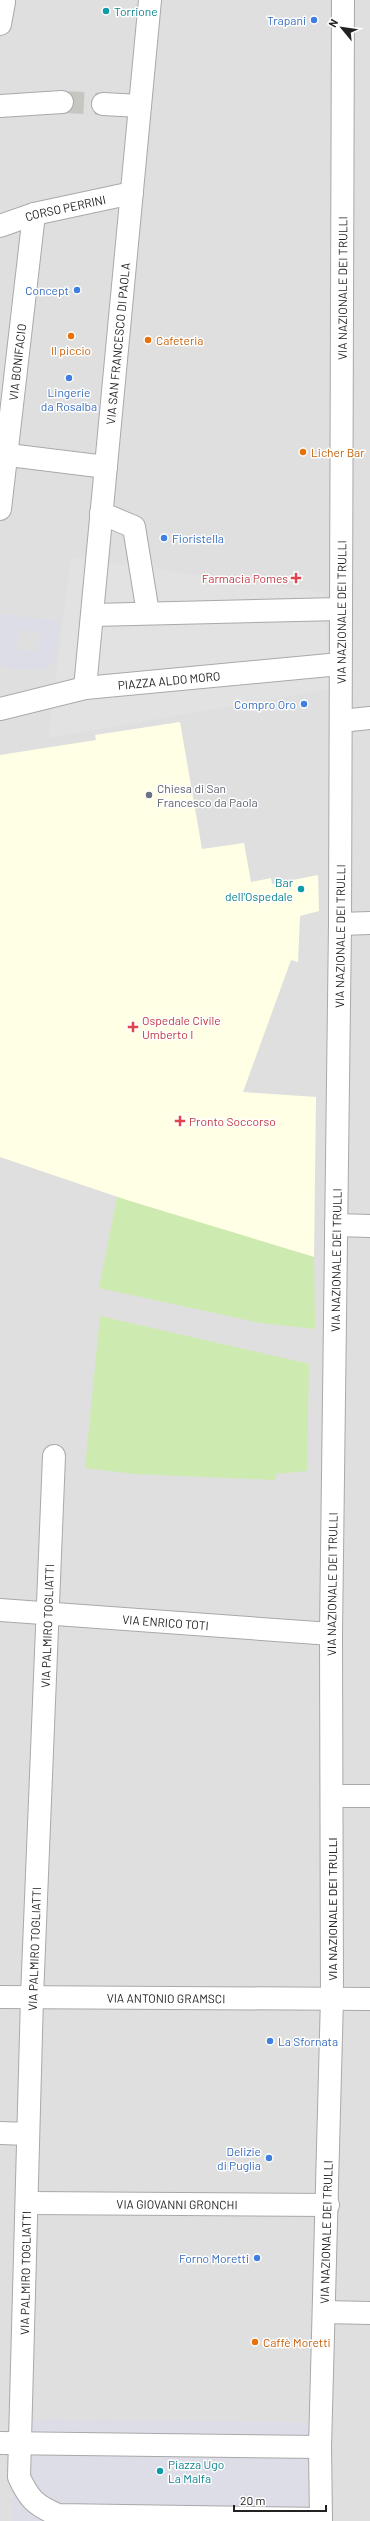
<svg xmlns="http://www.w3.org/2000/svg" width="370" height="2521" font-family="Barlow,sans-serif">
<style>
.residential{fill:#e0dfdf}
.education{fill:#ffffe5}
.grass{fill:#cdebb0}
.parking{fill:#e2e2e2}
.plaza{fill:#dddde8;fill-rule:evenodd}
.lines{fill:none;stroke-linecap:round;stroke-linejoin:round}
.minor-tunnel{stroke:#c8c6c1;stroke-width:22;stroke-dasharray:22 11;stroke-linecap:butt}
.minor-casing{stroke:#a9a9a9;stroke-width:24}
.minor{stroke:#fff;stroke-width:22}
.culture-dot{fill:#0f9aa8;stroke:#fff;stroke-width:1.5}
.shop-dot{fill:#3f7fe0;stroke:#fff;stroke-width:1.5}
.food-dot{fill:#e8710a;stroke:#fff;stroke-width:1.5}
.health-dot{fill:#e0444e;stroke:#fff;stroke-width:1.5}
.worship-dot{fill:#6b7280;stroke:#fff;stroke-width:1.5}
.labels{text-anchor:middle;dominant-baseline:central;stroke-width:3;stroke-linejoin:round;paint-order:stroke}
.culture-label{font-size:12px;fill:#0d838f;stroke:#fff;text-anchor:start}
.shop-label{font-size:12px;fill:#366cbe;stroke:#fff;text-anchor:end}
.street-label{font-size:12px;fill:#222;stroke:#fff}
.food-label{font-size:12px;fill:#c56008;stroke:#fff;text-anchor:start}
.health-label{font-size:12px;fill:#be3a42;stroke:#fff;text-anchor:start}
.worship-label{font-size:12px;fill:#5b616d;stroke:#fff;text-anchor:start}
</style>
<rect width="100%" height="100%" fill="#f2efe9"/>
<!-- residential -->
<path class="residential" d="M0 0H370V2521H0Z"/>
<!-- education -->
<path class="education" d="M180 722 202 849 244 843 251 882 271 878 272 884 318 875 319 911 300 916 298 962 291 960 243 1092 316 1097 314 1257 159 1211 0 1157V755L96 740 95 735Z"/>
<!-- grass -->
<path class="grass" d="M117 1197 314 1257 315 1329 261 1323 99 1288Z
M100 1316 309 1364 307 1471 276 1474V1480L134 1474 85 1468Z"/>
<!-- parking -->
<path class="parking" d="M71 557 325 593 330 689 48 738Z"/>
<!-- plaza -->
<path class="plaza" d="M0 614 60 621 55 658 51 666 43 669H6L0 665ZM19 630 40 632 37 652 16 649Z
M13 2419 309 2422 308 2521H12Z"/>
<g class="lines">
<!-- minor-tunnel -->
<path class="minor-tunnel" d="M62 102 103 104"/>
<!-- minor casing -->
<g class="minor-casing">
<g id="minor">
<path d="M0 24 4 2"/>
<path d="M103 104 140 106"/>
<path d="M0 106 62 102"/>
<path id="s1" d="M0 226 34 214 132 193"/>
<path d="M0 454 106 467"/>
<path id="s2" d="M0 509 34 214"/>
<path d="M101 513 134 527 148 613"/>
<path d="M93 615 340 609"/>
<path id="s3" d="M85 688 150 0"/>
<path id="s4" d="M0 709 85 688 340 664"/>
<path d="M341 721 370 718"/>
<path d="M340 924 370 923"/>
<path d="M336 1225 370 1226"/>
<path d="M54 1456 32 1997 19 2477C29 2499 35 2505 58 2515L321 2519"/>
<path id="s5" d="M0 1610 331 1634"/>
<path d="M332 1796H370"/>
<path id="s6" d="M0 1997 370 1999"/>
<path d="M0 2133 28 2134"/>
<path id="s7" d="M27 2203 328 2205"/>
<path d="M324 2312 370 2313"/>
<path d="M0 2443 320 2447"/>
<path id="s8" d="M321 2521 320 2447 332 1998 331 1634 340 924 343 0"/>
</g>
</g>
<!-- minor -->
<use href="#minor" class="minor"/>
</g>
<!-- markers -->
<g class="culture-dot">
<circle cx="106" cy="11" r="4"/>
<circle cx="301" cy="889" r="4"/>
<circle cx="160" cy="2471" r="4"/>
</g>
<g class="shop-dot">
<circle cx="314" cy="20" r="4"/>
<circle cx="77" cy="290" r="4"/>
<circle cx="69" cy="378" r="4"/>
<circle cx="164" cy="538" r="4"/>
<circle cx="304" cy="704" r="4"/>
<circle cx="270" cy="2041" r="4"/>
<circle cx="269" cy="2158" r="4"/>
<circle cx="257" cy="2258" r="4"/>
</g>
<g class="food-dot">
<circle cx="71" cy="336" r="4"/>
<circle cx="148" cy="340" r="4"/>
<circle cx="303" cy="452" r="4"/>
<circle cx="255" cy="2342" r="4"/>
</g>
<g class="health-dot">
<path d="M294 572h4v4h4v4h-4v4h-4v-4h-4v-4h4z"/>
<path d="M131 1021h4v4h4v4h-4v4h-4v-4h-4v-4h4z"/>
<path d="M178 1115h4v4h4v4h-4v4h-4v-4h-4v-4h4z"/>
</g>
<circle class="worship-dot" cx="149" cy="795" r="4"/>
<g class="labels">
<!-- culture labels -->
<g class="culture-label">
<text x="114" y="11">Torrione</text>
<text x="293" y="882" text-anchor="end">Bar<tspan x="293" dy="14">dell'Ospedale</tspan></text>
<text x="168" y="2464">Piazza Ugo<tspan x="168" dy="14">La Malfa</tspan></text>
</g>
<!-- shop labels -->
<g class="shop-label">
<text x="306" y="20">Trapani</text>
<text x="69" y="290">Concept</text>
<text x="69" y="392" text-anchor="middle">Lingerie<tspan x="69" dy="14">da Rosalba</tspan></text>
<text x="172" y="538" text-anchor="start">Fioristella</text>
<text x="296" y="704">Compro Oro</text>
<text x="278" y="2041" text-anchor="start">La Sfornata</text>
<text x="261" y="2151">Delizie<tspan x="261" dy="14">di Puglia</tspan></text>
<text x="249" y="2258">Forno Moretti</text>
</g>
<!-- street labels -->
<g class="street-label">
<text stroke="none"><textPath href="#s1" startOffset="68">CORSO PERRINI</textPath></text>
<text stroke="none"><textPath href="#s8" startOffset="2233">VIA NAZIONALE DEI TRULLI</textPath></text>
<text stroke="none"><textPath href="#s3" startOffset="346">VIA SAN FRANCESCO DI PAOLA</textPath></text>
<text stroke="none"><textPath href="#s2" startOffset="148">VIA BONIFACIO</textPath></text>
<text stroke="none"><textPath href="#s8" startOffset="1909">VIA NAZIONALE DEI TRULLI</textPath></text>
<text stroke="none"><textPath href="#s4" startOffset="172">PIAZZA ALDO MORO</textPath></text>
<text stroke="none"><textPath href="#s8" startOffset="1585">VIA NAZIONALE DEI TRULLI</textPath></text>
<text stroke="none"><textPath href="#s8" startOffset="1261">VIA NAZIONALE DEI TRULLI</textPath></text>
<text stroke="none"><textPath href="#s8" startOffset="937">VIA NAZIONALE DEI TRULLI</textPath></text>
<text stroke="none"><textPath href="#s5" startOffset="166">VIA ENRICO TOTI</textPath></text>
<text transform="translate(47 1626) rotate(-88)">VIA PALMIRO TOGLIATTI</text>
<text transform="translate(332 1909) rotate(-90)">VIA NAZIONALE DEI TRULLI</text>
<text transform="translate(34 1949) rotate(-88)">VIA PALMIRO TOGLIATTI</text>
<text stroke="none"><textPath href="#s6" startOffset="166">VIA ANTONIO GRAMSCI</textPath></text>
<text stroke="none"><textPath href="#s7" startOffset="150">VIA GIOVANNI GRONCHI</textPath></text>
<text stroke="none"><textPath href="#s8" startOffset="289">VIA NAZIONALE DEI TRULLI</textPath></text>
<text transform="translate(25 2273) rotate(-89)">VIA PALMIRO TOGLIATTI</text>
</g>
<!-- food labels -->
<g class="food-label">
<text x="156" y="340">Cafeteria</text>
<text x="71" y="350" text-anchor="middle">Il piccio</text>
<text x="311" y="452">Licher Bar</text>
<text x="263" y="2342">Caffè Moretti</text>
</g>
<!-- health labels -->
<g class="health-label">
<text x="288" y="578" text-anchor="end">Farmacia Pomes</text>
<text x="142" y="1020">Ospedale Civile<tspan x="142" dy="14">Umberto I</tspan></text>
<text x="189" y="1121">Pronto Soccorso</text>
</g>
<!-- worship labels -->
<g class="worship-label">
<text x="157" y="788">Chiesa di San<tspan x="157" dy="14">Francesco da Paola</tspan></text>
</g>
</g>
<!-- north arrow -->
<g transform="translate(342 28) rotate(299)" stroke="#ffffff" stroke-width="3" paint-order="stroke">
<path d="M0-3L7 15L0 10L-7 15Z" fill="#222222"/>
<text y="-6" font-size="11" font-weight="bold" text-anchor="middle" fill="#222222">N</text>
</g>
<!-- scale -->
<path d="M234 2505v6h92v-6" fill="none" stroke="#222222" stroke-width="2"/>
<text x="240" y="2505" font-size="12" fill="#222222" stroke="#ffffff" stroke-width="3" paint-order="stroke">20 m</text>
</svg>
